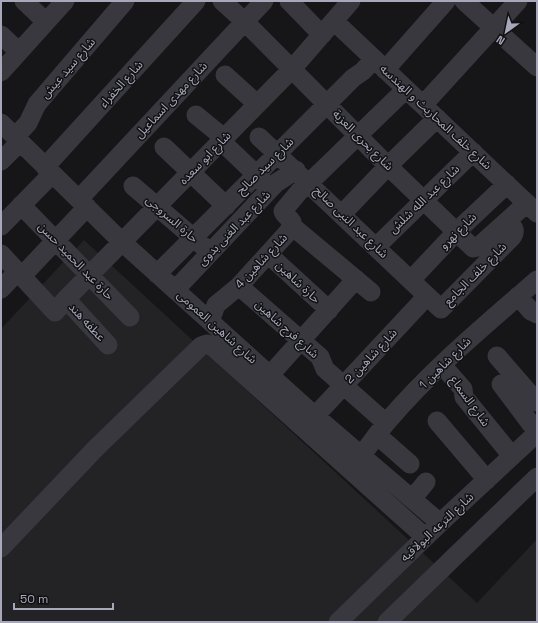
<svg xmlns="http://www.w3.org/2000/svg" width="538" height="623" font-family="'Space Grotesk','Noto Sans Arabic',sans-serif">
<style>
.built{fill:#232225}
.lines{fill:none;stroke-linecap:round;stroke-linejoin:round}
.minor{stroke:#39383f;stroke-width:19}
.labels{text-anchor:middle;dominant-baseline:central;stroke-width:3;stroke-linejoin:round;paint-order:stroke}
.street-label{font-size:12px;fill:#a7a8b9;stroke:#111113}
</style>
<rect width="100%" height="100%" fill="#161618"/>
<!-- built -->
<path class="built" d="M84 240 477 603 537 539V622H1V329Z"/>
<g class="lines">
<!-- minor -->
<path class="minor" d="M24 1 46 22
M222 1 244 21 388 166 473 248 478 247 507 221
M289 1 322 35
M464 1 537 67
M334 21 537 213
M1 35 19 52
M385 70 446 1
M1 72 65 1
M225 75 257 104
M423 105 518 1
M196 115 224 138
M1 123 122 242 315 416 440 523
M15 137 28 123 37 104 125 1
M259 137 441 309 512 237C517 230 513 226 507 221L527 203
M221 141 265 183
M164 147 226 206
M1 161 20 142
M45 167 196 1
M309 183 406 89
M133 186 203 246
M79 199 264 1
M21 205 130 317
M342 214 388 166 437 118
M1 226 52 174
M292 226 371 292
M376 247 473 152
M1 254 55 312 66 299 292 69 351 1
M268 254 329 310
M157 274 353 78 363 71 374 59
M22 276 87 207
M411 280 457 231 507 184
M239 286 320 357 325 369 386 423
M1 289 17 272
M175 290 276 183 296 170
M518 296 531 311 537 314
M66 299 108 345
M209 320 212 316 216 305 239 286 289 231 292 222C290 218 284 216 283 211L308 181
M497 356 537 402
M442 365 463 389 464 397 512 456
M270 375 356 279
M501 384 537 432
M315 416 427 296
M437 421 487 480
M377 435 410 464
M362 455C370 444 378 433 386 423 431 370 485 325 537 280
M412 499 426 482
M1 548 95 449 201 346 207 344 213 347 425 537
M338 622 440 523 537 433
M387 622 537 477"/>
</g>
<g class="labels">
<!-- street labels -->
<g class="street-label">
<text transform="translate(68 68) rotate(-49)">شارع سيد عيش</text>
<text transform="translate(121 84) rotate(-48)">شارع الخفراء</text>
<text transform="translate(171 100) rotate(-47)">شارع مهدى اسماعيل</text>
<text transform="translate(436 117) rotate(43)">شارع خلف المحاريث و الهندسه</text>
<text transform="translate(363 140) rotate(45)">شارع بحرى العزبة</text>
<text transform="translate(205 158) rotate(-46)">شارع ابو سعده</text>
<text transform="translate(265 166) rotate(-45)">شارع سيد صالح</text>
<text transform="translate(424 199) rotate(-44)">شارع عبد الله شلش</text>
<text transform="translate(172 219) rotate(41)">حارة السروجى</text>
<text transform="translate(351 222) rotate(44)">شارع عبد النبى صالح</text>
<text transform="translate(234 228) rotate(-46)">شارع عبد الغنى بدوى</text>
<text transform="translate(458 231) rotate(-45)">شارع نهرو</text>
<text transform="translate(76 261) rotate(46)">حارة عبد الحميد حسن</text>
<text transform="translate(261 261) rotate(-47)">شارع شاهين 4</text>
<text transform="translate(475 274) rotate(-45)">شارع خلف الجامع</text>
<text transform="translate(298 282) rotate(43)">حارة شاهين</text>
<text transform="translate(87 322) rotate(47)">عطفه هند</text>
<text transform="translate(217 327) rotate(42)">شارع شاهين العمومى</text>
<text transform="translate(287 329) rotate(42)">شارع فرج شاهين</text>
<text transform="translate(371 356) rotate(-47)">شارع شاهين 2</text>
<text transform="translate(445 363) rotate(-45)">شارع شاهين 1</text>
<text transform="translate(470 401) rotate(54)">شارع السماع</text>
<text transform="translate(437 527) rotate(-43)">شارع الترعه البولاقيه</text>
</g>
</g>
<!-- border -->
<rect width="538" height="623" fill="none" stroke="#a7a8b9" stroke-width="4"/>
<!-- north arrow -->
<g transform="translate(506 32) rotate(213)" stroke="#111113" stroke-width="3" paint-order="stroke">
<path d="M0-3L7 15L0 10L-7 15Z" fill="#a7a8b9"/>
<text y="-6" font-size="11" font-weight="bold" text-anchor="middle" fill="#a7a8b9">N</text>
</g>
<!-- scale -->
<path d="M14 603v6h99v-6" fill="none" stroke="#a7a8b9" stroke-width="2"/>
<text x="20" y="603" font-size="12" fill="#a7a8b9" stroke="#111113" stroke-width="3" paint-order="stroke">50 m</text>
</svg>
